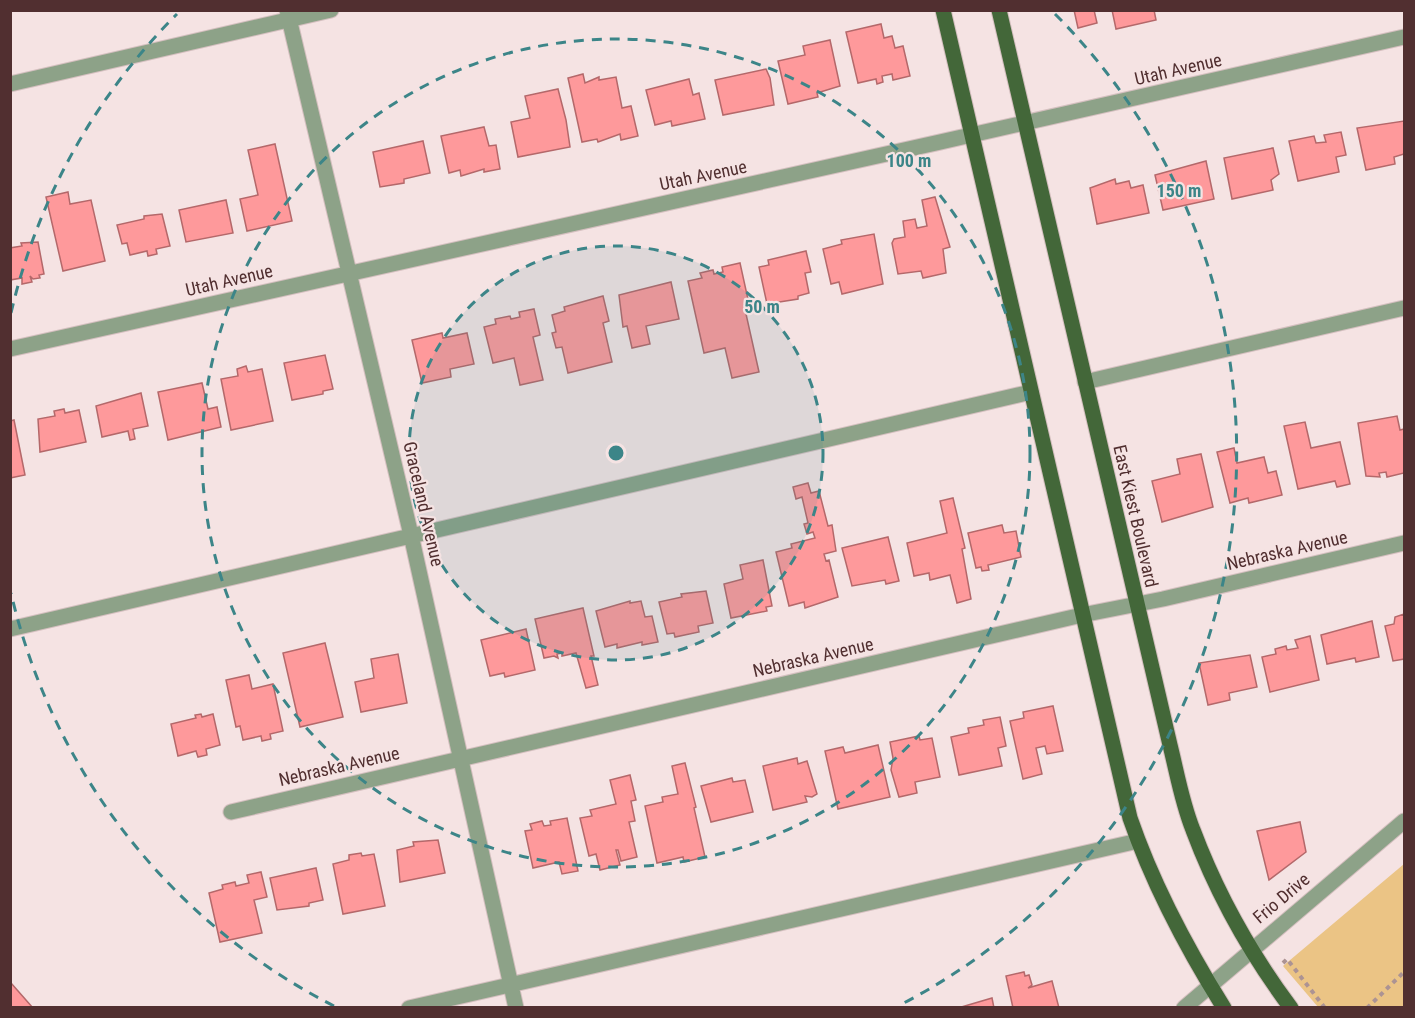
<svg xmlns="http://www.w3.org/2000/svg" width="1415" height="1018" font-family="'Roboto Condensed',sans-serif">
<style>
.green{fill:#ebc485}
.building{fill:#fe999b;stroke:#b4686a;stroke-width:1.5}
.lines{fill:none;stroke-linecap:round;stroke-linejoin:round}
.minor-casing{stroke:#d4bfbf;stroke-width:17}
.major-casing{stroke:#d4bfbf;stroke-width:17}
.path{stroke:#ac9393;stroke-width:4;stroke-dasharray:4.5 4.5;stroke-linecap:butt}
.minor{stroke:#8da288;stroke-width:15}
.major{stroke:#436739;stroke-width:15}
.ring{fill:none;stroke:#3c8588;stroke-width:3;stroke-dasharray:10 8}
.labels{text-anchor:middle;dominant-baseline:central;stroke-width:4.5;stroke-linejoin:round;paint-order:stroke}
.street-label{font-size:18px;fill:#512f30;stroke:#f5e3e3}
.centre{fill:#3c8588;stroke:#f5e3e3;stroke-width:3}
.ring-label{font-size:18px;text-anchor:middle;font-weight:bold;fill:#3c8588;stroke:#f5e3e3;stroke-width:4.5;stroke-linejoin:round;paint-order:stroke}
</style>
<rect width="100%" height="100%" fill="#f5e3e3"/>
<!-- green -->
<path class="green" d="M1404 864V1007H1318L1283 966Z"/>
<!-- building -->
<path class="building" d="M1074 10H1094L1097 23 1078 28Z
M1112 10H1154L1156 20 1116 29Z
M881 24 884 38 892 36 895 48 903 46 910 76 893 80 892 74 882 76 883 82 877 84 876 79 858 83 846 32Z
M830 40 840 86 817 93 818 97 788 104 778 61 805 55 803 46Z
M766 69 770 78 774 105 723 115 715 80Z
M583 74 585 83 599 77V80L616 77 622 108 631 106 638 136 621 140 620 134 598 142 597 139 582 142 568 78Z
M689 79 693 95 699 93 705 119 672 126 671 121 655 125 646 90Z
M558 89 566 120 570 147 518 157 511 122 530 118 525 96Z
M1404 121V154L1394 157 1395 164 1366 170 1357 128Z
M484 127 489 146 496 145 500 169 484 172V169L461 176 460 170 449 173 441 136Z
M1341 132 1346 155 1336 157 1339 172 1298 181 1289 141 1314 136 1316 143 1326 142 1324 135Z
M423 141 430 173 404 179V183L380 187 373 152Z
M275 144 292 221 247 231 240 199 258 195 248 150Z
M1273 148 1279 174 1271 180 1273 190 1232 199 1224 158Z
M1206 161 1214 199 1163 210 1155 175Z
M1115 179 1116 184 1129 181 1131 188 1143 185 1149 213 1097 224 1090 188Z
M68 192 70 204 91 200 105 261 63 271 46 197Z
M935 197 950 247 943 249 946 273 923 278 921 271 898 274 892 243 894 239 905 237 903 221 915 219 917 228 927 226 922 200Z
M226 200 233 233 186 242 179 210Z
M162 214 170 246 156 249 157 254 148 256 147 251 130 255 127 243 122 244 117 225 144 219V216Z
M874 234 883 284 842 294 839 282 831 284 823 249 842 244 841 240Z
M38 242 44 274 39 275 40 278 33 279 30 276 32 282 22 284V278L10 280V248L22 246 21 243Z
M806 251 811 272 805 273 809 293 798 296V299L767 304 759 267 769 265 768 260Z
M740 263 749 304 744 305 759 372 732 378 725 348 704 353 688 281 702 278 700 273 713 270 714 274 723 272 722 267Z
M671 282 679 319 646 326 650 344 632 348 627 326 623 327 619 295Z
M603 296 609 321 603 323 612 362 568 373 562 347 556 348 552 333 556 332 552 315 565 311 564 307Z
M534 309 540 335 533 337 543 380 520 385 514 358 493 363 484 327 496 324 495 319 510 316 511 319 520 317 519 312Z
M442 333 443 338 467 333 474 364 450 369 451 377 422 383 412 340Z
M325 355 333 389 323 391V394L292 400 284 363Z
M246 366 248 372 262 369 273 421 231 430 221 379 238 376 237 369Z
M202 383 208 409 217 407 221 427 168 440 158 392Z
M141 393 148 426 133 429 135 439 130 440 128 431 102 437 96 406Z
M64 409 65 413 79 410 86 442 40 452 38 419 55 416 54 411Z
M1397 416 1400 430 1404 429V473L1387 477 1386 472 1379 473 1380 477 1366 476 1358 423Z
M14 420 25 475 10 478V421Z
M1305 422 1311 448 1340 442 1350 484 1337 487 1335 481 1298 489 1284 426Z
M1234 448 1237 463 1264 457 1268 473 1276 471 1282 495 1249 503 1248 498 1230 503 1217 452Z
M1201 454 1213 507 1162 522 1152 481 1180 474 1177 459Z
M808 483 811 493 819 491 828 526 832 525 836 551 824 554 826 561 829 560 838 597 805 608 804 602 789 606 776 552 792 548 791 544 815 538 813 532 807 534 804 524 808 523 802 497 796 499 793 487Z
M953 498 965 548 962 549 971 599 957 603 950 575 930 580 929 573 914 576 907 543 947 533 940 501Z
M1002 525 1004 533 1016 531 1021 557 988 565 989 570 982 571 981 567 976 568 968 533Z
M888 537 899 581 886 584 885 580 852 586 842 548Z
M763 560 772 606 766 607 767 611 731 618 724 584 743 579 740 565Z
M706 591 713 623 698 626 699 632 675 637 674 633 667 634 659 602 682 597 681 594Z
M630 601V603L641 601 645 617 652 616 658 642 642 645V642L617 648V644L605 647 596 611Z
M583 608 594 656H591L598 685 586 688 576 653 562 656V653L557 654 558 658 554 656 544 658 535 619Z
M1404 614V659L1393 661 1385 626 1394 624 1395 617Z
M1372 621 1379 657 1356 662 1355 658 1327 664 1321 635Z
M526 629 535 670 505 677 504 673 490 676 481 640Z
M1310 636 1319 680 1270 692 1262 657 1276 654 1275 649 1286 646 1287 650 1298 648 1295 640Z
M325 643 343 717 300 727 283 653Z
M398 654 407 703 361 712 355 682 374 678 371 659Z
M1250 655 1257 687 1229 693 1230 700 1208 705 1199 663Z
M249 675 252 689 273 684 283 731 270 734 271 739 262 741 261 736 243 740 240 726 236 727 226 680Z
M1053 706 1063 751 1047 754 1045 746 1036 748 1042 774 1023 779 1010 721 1024 718 1023 712Z
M201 714 202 717 213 714 220 745 206 749 207 755 198 757 196 751 178 756 171 724 196 718 195 715Z
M1000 717 1006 746 998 748 1002 766 959 775 951 737 969 733 968 728 984 725 983 720Z
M919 736 920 740 932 738 940 777 915 782 917 793 899 797 891 770 893 758 890 742Z
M878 745 890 797 838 809 825 751 843 747 845 753Z
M797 758 798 764 807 761 817 794 812 797 805 796 807 802 773 810 763 766Z
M685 763 696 807 694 808 705 857 684 862 683 857 657 863 645 806 663 802 662 797 678 794 672 766Z
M630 775 636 800 631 801 635 821 629 822 637 857 621 861 618 850H616L620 865 600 870 596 854 589 856 580 818 592 816 590 810 616 804 610 780Z
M732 778 733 782 745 780 753 812 711 822 701 786Z
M567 818 578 871 562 874 559 862 533 868 525 831 532 830 530 824 542 821 544 826 551 825 550 821Z
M1300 822 1306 852 1269 880 1257 831Z
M438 840 445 873 400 882 397 850 414 846 413 842Z
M361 853 362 856 374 854 385 906 343 914 333 864 349 860V855Z
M316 868 323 900 309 903V906L277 910 270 878Z
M261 872 267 897 254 900 262 933 220 942 209 893 223 889 222 885 235 882 236 886 249 883 247 875Z
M1024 972 1025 976 1029 975 1032 985 1028 988 1052 981 1059 1008H1013L1006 976Z
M11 983 33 1008H10Z
M992 998 994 1008H958Z"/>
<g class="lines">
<!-- minor casing -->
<g class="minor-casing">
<path id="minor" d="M287 10 411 535 516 1008
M10 84 331 10
M10 349C475 244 940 144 1404 37
M1085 382 1404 308
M10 629 1031 392
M231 812 1082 615 1163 599 1404 543
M409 1008 1138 841
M1184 1008 1404 821"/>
</g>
<!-- major casing -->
<g class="major-casing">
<path id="major" d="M943 10 1130 818C1153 885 1186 947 1224 1008
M999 10 1170 745C1177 773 1182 803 1193 830 1217 894 1250 953 1291 1008"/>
</g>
<!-- path -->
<path class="path" d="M1283 963 1287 959 1325 1008
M1367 1008 1404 972"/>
<!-- minor -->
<use href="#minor" class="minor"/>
<!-- major -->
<use href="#major" class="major"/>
</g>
<!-- distance rings -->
<circle cx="616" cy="453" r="207" fill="#3c8588" fill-opacity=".12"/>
<g class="ring">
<circle cx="616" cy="453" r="207"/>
<circle cx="616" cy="453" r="414"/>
<path d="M334 1006A621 621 0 0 1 11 593M11 313A621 621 0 0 1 177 14M1055 14A621 621 0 0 1 898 1006"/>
</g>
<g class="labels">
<!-- street labels -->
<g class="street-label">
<text transform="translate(1178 69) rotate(-13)">Utah Avenue</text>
<text transform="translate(703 175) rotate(-12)">Utah Avenue</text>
<text transform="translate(229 280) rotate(-13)">Utah Avenue</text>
<text transform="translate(424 504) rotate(77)">Graceland Avenue</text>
<text transform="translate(1136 516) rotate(77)">East Kiest Boulevard</text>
<text transform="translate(1287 550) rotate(-13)">Nebraska Avenue</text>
<text transform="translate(813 657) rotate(-13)">Nebraska Avenue</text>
<text transform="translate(339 766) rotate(-13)">Nebraska Avenue</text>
<text transform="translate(1281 898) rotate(-40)">Frio Drive</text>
</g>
</g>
<circle cx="616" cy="453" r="9" class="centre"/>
<g class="ring-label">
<text x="909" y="167">100 m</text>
<text x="1179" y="197">150 m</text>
<text x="762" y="313">50 m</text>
</g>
<!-- border -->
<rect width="1415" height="1018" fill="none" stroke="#512f30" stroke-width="24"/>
</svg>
